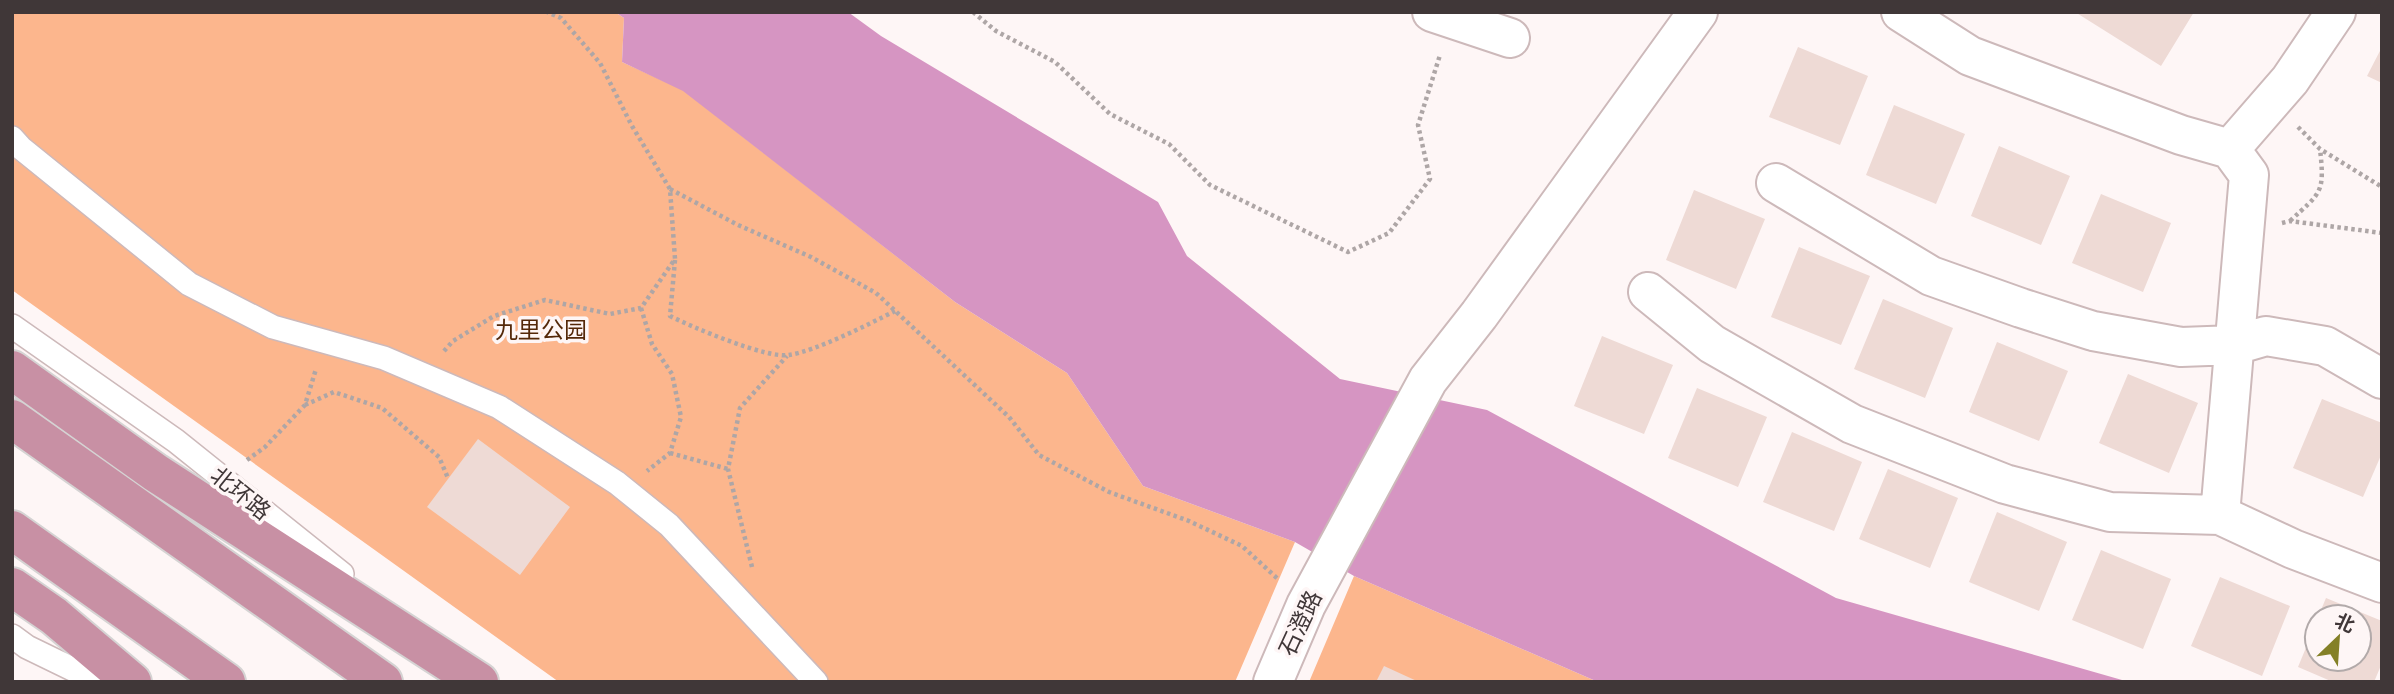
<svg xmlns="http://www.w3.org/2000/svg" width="2394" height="694" font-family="'Archivo Narrow','Noto Sans SC',sans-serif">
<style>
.green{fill:#fcb68d}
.water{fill:#d695c2}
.building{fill:#eedad5}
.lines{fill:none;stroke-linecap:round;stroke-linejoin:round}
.service-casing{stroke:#cdb9ba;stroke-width:26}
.minor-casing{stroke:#cdb9ba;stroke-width:42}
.tertiary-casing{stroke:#cdb9ba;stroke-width:42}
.trunk-casing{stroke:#d5d3d3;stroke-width:42}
.path{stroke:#aea6a6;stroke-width:4.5;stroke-dasharray:3.5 3.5;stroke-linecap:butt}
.service{stroke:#fff;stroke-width:23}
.minor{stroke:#fff;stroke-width:38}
.tertiary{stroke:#fff;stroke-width:38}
.trunk{stroke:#c890a4;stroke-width:38}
.labels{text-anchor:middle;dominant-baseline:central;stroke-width:7;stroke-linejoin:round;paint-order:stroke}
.park-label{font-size:23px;fill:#542809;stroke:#fef6f6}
.street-label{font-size:23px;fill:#403738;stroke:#fef6f6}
</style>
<rect width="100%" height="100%" fill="#fef6f6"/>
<!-- green -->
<path class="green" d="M12 12H615L624 18 622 62 683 90 955 302 1067 373 1143 486 1295 542 1235 682H559L12 290Z
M1354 576 1598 682H1309Z"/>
<!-- water -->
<path class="water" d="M615 12H848L881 36 1158 202 1187 256 1340 379 1487 410 1836 598 2129 682H1598L1354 576 1295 542 1143 486 1067 373 955 302 683 91 622 62 624 18Z"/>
<!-- building -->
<path class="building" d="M2075 12H2194L2161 66Z
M1798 47 1868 76 1840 145 1769 117Z
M2382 47V83L2367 76Z
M1894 105 1965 134 1936 204 1866 175Z
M1999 146 2070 176 2041 245 1971 216Z
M1694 190 1765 219 1736 289 1666 260Z
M2101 194 2171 223 2143 292 2072 263Z
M1799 247 1870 276 1841 345 1771 317Z
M1883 299 1953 328 1925 398 1854 369Z
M1602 336 1673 365 1644 434 1574 406Z
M1997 342 2068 371 2039 441 1969 412Z
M2128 374 2198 403 2169 473 2099 443Z
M1697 388 1767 417 1738 487 1668 458Z
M2322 399 2382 423V453L2363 497 2293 468Z
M1792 432 1862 462 1834 531 1763 502Z
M478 439 570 507 520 575 427 507Z
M1888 469 1958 498 1930 568 1859 539Z
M1997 512 2067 542 2039 611 1969 582Z
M2101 550 2171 579 2143 649 2072 620Z
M2220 577 2290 606 2262 676 2191 646Z
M2326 598 2382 621V663L2374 682H2333L2298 667 2317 621V659H2359V617H2318Z
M1384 666 1419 682H1376Z"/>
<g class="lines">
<!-- service casing -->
<g class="service-casing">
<path id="service" d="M12 138 21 148 189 284 273 327 384 358 499 407 617 483 669 525 816 682
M12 326 176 441 342 574
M12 636 27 647 99 682"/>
</g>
<!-- minor casing -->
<g class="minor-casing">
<path id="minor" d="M1432 12 1510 38
M2230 149 2290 80 2336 12
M1776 183 1931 276 2021 308 2093 331 2181 347 2235 345 2266 336 2325 346 2382 379
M1648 292 1712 344 1852 424 2005 484 2110 512 2220 515 2249 175 2230 149 2181 135 1970 56 1901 12
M2220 515 2293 549 2382 583"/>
</g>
<!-- tertiary casing -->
<g class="tertiary-casing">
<path id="tertiary" d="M1273 682 1306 605 1428 380 1479 315 1698 12"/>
</g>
<!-- trunk casing -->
<g class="trunk-casing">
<path id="trunk" d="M12 370 156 473 479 682
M12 419 383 682
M12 530 226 682
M12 587 54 616 132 682"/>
</g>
<!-- path -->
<path class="path" d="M973 12 996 31 1055 62 1110 114 1169 144 1210 185 1348 252 1389 233 1430 179 1418 125 1440 55
M2298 127 2320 149 2382 187
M670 189 738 225 811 257 876 293 1009 417 1039 455 1109 492 1189 521 1242 546 1279 580
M2290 221C2321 192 2325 194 2320 149
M2282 223 2290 221 2382 233
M675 260 670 316C692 327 767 359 789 355 816 351 869 324 895 311
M641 308 652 344 672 374 681 417 670 453 647 471
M444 351 453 341 494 316 545 300 610 314 641 308 675 259 670 189 632 126 600 63 561 18 547 12
M305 405 334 392 382 408 439 457 448 478
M670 453 728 469
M247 460 265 447 305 405 316 369
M752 567 728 469 740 408 787 356"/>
<!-- service -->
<use href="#service" class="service"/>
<!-- minor -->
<use href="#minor" class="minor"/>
<!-- tertiary -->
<use href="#tertiary" class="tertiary"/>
<!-- trunk -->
<use href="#trunk" class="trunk"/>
</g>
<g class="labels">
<!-- park labels -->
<g class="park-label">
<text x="541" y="329">九里公园</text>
</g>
<!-- street labels -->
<g class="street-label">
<text transform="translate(241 493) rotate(39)">北环路</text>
<text transform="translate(1300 623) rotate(-65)">石澄路</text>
</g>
</g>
<!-- border -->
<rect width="2394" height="694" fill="none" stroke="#403738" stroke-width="28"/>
<!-- north arrow -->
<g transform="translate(2338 638) rotate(25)"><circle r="33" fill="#fef6f6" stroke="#b2aaaa" stroke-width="2"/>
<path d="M0-5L12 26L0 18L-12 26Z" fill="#848027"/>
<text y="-10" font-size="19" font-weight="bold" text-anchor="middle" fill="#403738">北</text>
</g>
</svg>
